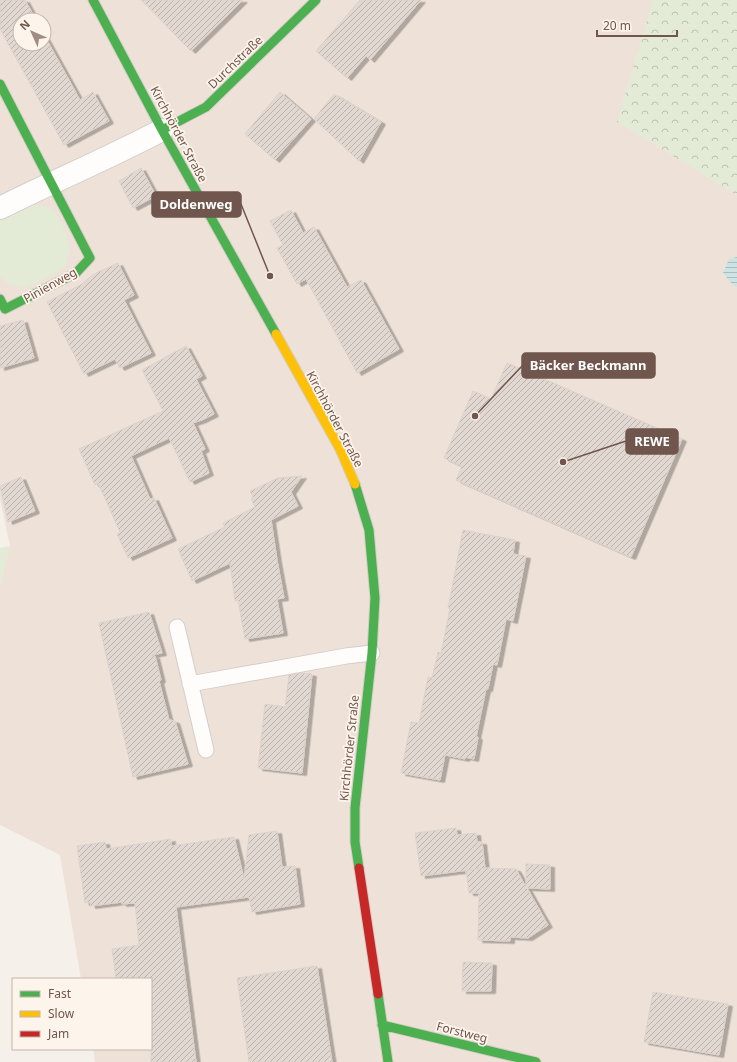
<svg xmlns="http://www.w3.org/2000/svg" width="737" height="1062" font-family="'Noto Sans',sans-serif">
<style>
.residential{fill:#eee2d8;fill-rule:evenodd}
.green{fill:#e3ead6}
.forest{fill:url(#forest-crowns)}
.water{fill:url(#water-rules)}
.building{fill:url(#building-hatch);stroke:#ddd2cc;filter:url(#shadow)}
.lines{fill:none;stroke-linecap:round;stroke-linejoin:round}
.lane-casing{stroke:#d4cdc8;stroke-width:17}
.street-casing{stroke:#d4cdc8;stroke-width:24}
.fast-casing{stroke:#d4ccc6;stroke-width:11}
.slow-casing{stroke:#d4ccc6;stroke-width:11}
.jam-casing{stroke:#d4ccc6;stroke-width:11}
.lane{stroke:#fefdfc;stroke-width:15}
.street{stroke:#fefdfc;stroke-width:22}
.fast{stroke:#4caf50;stroke-width:9}
.slow{stroke:#ffc107;stroke-width:9}
.jam{stroke:#c62828;stroke-width:9}
.labels{text-anchor:middle;dominant-baseline:central;stroke-width:3.5;stroke-linejoin:round;paint-order:stroke}
.street-label{font-size:12px;fill:#70564d;stroke:#fdf4eb}
.leader{fill:none;stroke:#70564d;stroke-width:1.5}
.callout-dot{fill:#70564d;stroke:#fdf4eb;stroke-width:1.5}
.callout{fill:#70564d;stroke:#70564d;stroke-width:1.5}
.callout-label{font-size:13px;text-anchor:middle;font-weight:bold;fill:#fff}
</style>
<defs>
<pattern id="forest-crowns" width="20" height="18" patternUnits="userSpaceOnUse"><rect width="20" height="18" fill="#e3ead6"/><path d="M2 6a3 3 0 1 1 6 0M12 15a3 3 0 1 1 6 0" fill="none" stroke="#bcc0b0"/></pattern>
<pattern id="water-rules" width="6" height="5" patternUnits="userSpaceOnUse"><rect width="6" height="5" fill="#cce4e4"/><path d="M0 2.5h6" fill="none" stroke="#aabcbb"/></pattern>
<pattern id="building-hatch" width="6" height="6" patternUnits="userSpaceOnUse"><rect width="6" height="6" fill="#e1d8d2"/><path d="M-1 1l2-2M0 6l6-6M5 7l2-2" fill="none" stroke="#bbb2ad"/></pattern>
<filter id="shadow"><feDropShadow dx="4.5" dy="2.5" stdDeviation="0" flood-color="#0004"/></filter>
</defs>
<rect width="100%" height="100%" fill="#f5f0ea"/>
<!-- residential -->
<path class="residential" d="M0 0H737V1062H95L93 1049H151V979H81L60 855 0 825V585L10 546 0 499ZM20 20H44V44H20Z"/>
<!-- green -->
<path class="green" d="M31 204C38 205 47 205 52 210 65 222 77 254 62 269 58 274 30 285 23 288L6 283 0 276V219L24 206Z
M10 546 0 585V548Z"/>
<!-- forest -->
<path class="forest" d="M653 0H737V195L617 122Z"/>
<!-- water -->
<path class="water" d="M737 257V287L733 285 723 273 729 259Z"/>
<!-- building -->
<path class="building" d="M0 0H25L36 20H20V44H44V35L80 100 93 92 109 121 64 145 0 29Z
M141 0H243L191 51Z
M360 0H421L370 60 366 56 347 78 316 51Z
M280 92 311 119 275 160 245 134Z
M334 94 381 122 359 161 314 119Z
M141 168 156 196 133 208 119 181Z
M291 210 303 233 314 227 347 287 361 280 399 349 357 373 306 279 297 284 277 248 283 245 270 221Z
M118 263 134 295 124 300 151 353 120 368 115 359 84 374 47 302 82 284 90 277 96 273Z
M23 320 34 358 0 368V326Z
M186 346 202 376 196 379 214 414 202 420 193 423 205 449 201 451 209 473 190 482 169 438 131 456 150 499 154 498 172 538 128 558 117 534 120 532 98 483 95 485 79 449 163 411 142 370Z
M507 363 682 439 631 557 456 480 462 466 444 458 473 391 491 399Z
M302 476 291 492 298 506 271 520 277 560 284 598 277 599 283 633 245 639 238 600 235 601 230 563 192 581 178 549 225 527 223 523 255 507 251 499 253 497 250 491 278 478Z
M21 477 35 511 8 522 0 486Z
M463 530 515 540 513 554 526 556 513 621 506 619 497 665 493 664 488 689H486L476 737H478L474 759 465 757V759L445 755 440 780 401 773 411 722 419 723 428 677 432 678 438 652 441 653 450 608H448Z
M149 612 162 653 152 655V656H155L161 680 159 681 169 720 175 721 188 764 133 777 99 623Z
M303 673 312 674 302 773 258 768 265 704 285 707 289 675Z
M456 828 457 835 476 833 477 842H482L485 868 421 876 415 833Z
M277 831 282 867 295 866 300 904 252 912 249 897 176 907 196 1062H151V979H116L112 949 139 945 135 903 122 904V902L91 906 90 902 85 903 77 846 105 842 106 849 171 839V846L234 837 244 879 249 835Z
M526 864 550 865V889L527 888 548 925 528 938 510 937V941L478 940 479 893H469L466 870 487 868 516 869 526 887Z
M463 962 492 963 491 991H462Z
M317 966 332 1062H249L237 978Z
M653 992 728 1004 719 1055 644 1042Z"/>
<g class="lines">
<!-- lane casing -->
<g class="lane-casing">
<path id="lane" d="M177 627 206 750
M190 684 346 656 372 653"/>
</g>
<!-- street casing -->
<g class="street-casing">
<path id="street" d="M0 208C54 181 109 158 162 130"/>
</g>
<!-- fast casing -->
<g class="fast-casing">
<path id="fast" d="M93 0 162 130 276 334
M0 84 90 258 76 273 5 309 0 299
M162 130 206 107 316 0
M355 484 369 530 375 598 372 653 355 808V842L359 868
M378 994 388 1062
M382 1025 536 1062"/>
</g>
<!-- slow casing -->
<g class="slow-casing">
<path id="slow" d="M276 334 340 449 355 484"/>
</g>
<!-- jam casing -->
<g class="jam-casing">
<path id="jam" d="M359 868 378 994"/>
</g>
<!-- lane -->
<use href="#lane" class="lane"/>
<!-- street -->
<use href="#street" class="street"/>
<!-- fast -->
<use href="#fast" class="fast"/>
<!-- slow -->
<use href="#slow" class="slow"/>
<!-- jam -->
<use href="#jam" class="jam"/>
</g>
<g class="labels">
<!-- street labels -->
<g class="street-label">
<text transform="translate(235 62) rotate(-44)">Durchstraße</text>
<text transform="translate(179 134) rotate(62)">Kirchhörder Straße</text>
<text transform="translate(50 285) rotate(-29)">Pinienweg</text>
<text transform="translate(335 419) rotate(62)">Kirchhörder Straße</text>
<text transform="translate(349 748) rotate(-84)">Kirchhörder Straße</text>
<text transform="translate(462 1032) rotate(14)">Forstweg</text>
</g>
</g>
<!-- callouts -->
<path class="leader" d="M270 276L241 204M475 416L522 366M563 462L626 441"/>
<g class="callout-dot">
<circle cx="270" cy="276" r="4"/>
<circle cx="475" cy="416" r="4"/>
<circle cx="563" cy="462" r="4"/>
</g>
<g class="callout">
<rect x="152" y="192" width="89" height="25" rx="4"/>
<rect x="522" y="353" width="133" height="25" rx="4"/>
<rect x="626" y="429" width="52" height="25" rx="4"/>
</g>
<g class="callout-label">
<text x="196" y="209">Doldenweg</text>
<text x="588" y="370">Bäcker Beckmann</text>
<text x="652" y="446">REWE</text>
</g>
<!-- legend -->
<rect x="12" y="978" width="140" height="72" fill="#fdf4eb" stroke="#c5b5ac"/>
<rect x="20" y="991" width="20" height="6" fill="#4caf50" stroke="#c5b5ac"/>
<text x="48" y="998" font-size="12" fill="#70564d">Fast</text>
<rect x="20" y="1011" width="20" height="6" fill="#ffc107" stroke="#c5b5ac"/>
<text x="48" y="1018" font-size="12" fill="#70564d">Slow</text>
<rect x="20" y="1031" width="20" height="6" fill="#c62828" stroke="#c5b5ac"/>
<text x="48" y="1038" font-size="12" fill="#70564d">Jam</text>
<!-- north arrow -->
<g transform="translate(32 32) rotate(315)"><circle r="19" fill="#fdf4eb" stroke="#c5b5ac"/>
<path d="M0-3L7 15L0 10L-7 15Z" fill="#9f8c84"/>
<text y="-6" font-size="11" font-weight="bold" text-anchor="middle" fill="#70564d">N</text>
</g>
<!-- scale -->
<path d="M597 30v6h80v-6" fill="none" stroke="#70564d" stroke-width="2"/>
<text x="603" y="30" font-size="12" fill="#70564d" stroke="#fdf4eb" stroke-width="3" paint-order="stroke">20 m</text>
</svg>
